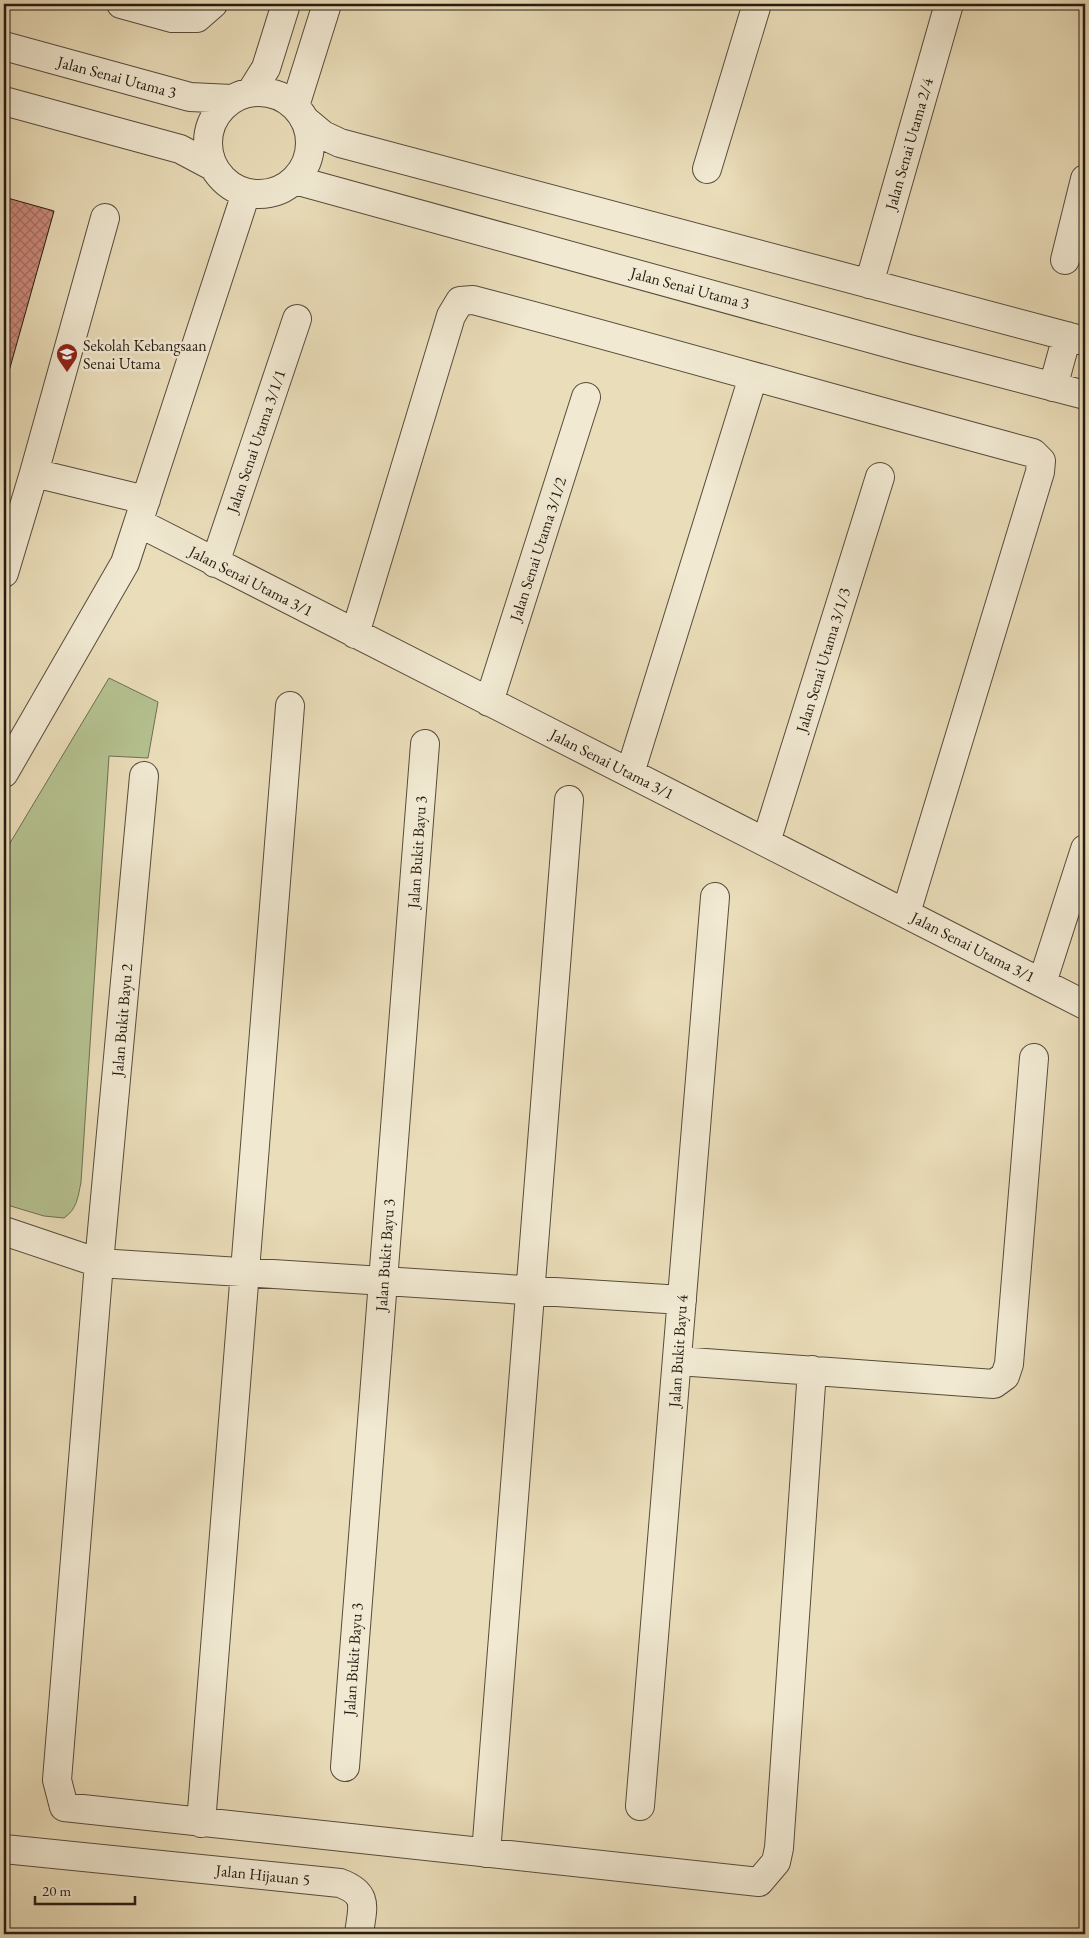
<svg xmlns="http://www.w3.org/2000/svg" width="1089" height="1938" font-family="'EB Garamond',serif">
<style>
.park{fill:#b5c190;stroke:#6e6e51}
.building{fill:url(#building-cross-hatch);stroke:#261b12}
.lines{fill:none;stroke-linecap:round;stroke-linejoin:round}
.minor-casing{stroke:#574c3c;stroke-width:30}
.minor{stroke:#f1e9d2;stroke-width:28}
.labels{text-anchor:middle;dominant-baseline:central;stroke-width:5;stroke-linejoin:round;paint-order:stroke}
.street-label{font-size:16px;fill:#261b12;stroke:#f1e9d2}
.poi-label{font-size:16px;fill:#261b12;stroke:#f1e9d2;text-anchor:start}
</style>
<defs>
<pattern id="building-cross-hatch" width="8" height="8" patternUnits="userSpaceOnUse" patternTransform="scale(1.25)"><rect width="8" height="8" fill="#cd8a7c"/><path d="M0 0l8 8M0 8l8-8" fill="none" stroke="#a67064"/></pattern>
</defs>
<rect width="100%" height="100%" fill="#eaddb9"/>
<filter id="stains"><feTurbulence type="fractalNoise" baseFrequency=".004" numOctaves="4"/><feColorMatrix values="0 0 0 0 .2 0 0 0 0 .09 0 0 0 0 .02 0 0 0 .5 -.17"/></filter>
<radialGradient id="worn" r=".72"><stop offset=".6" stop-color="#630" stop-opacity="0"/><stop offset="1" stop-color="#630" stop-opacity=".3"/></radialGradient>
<!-- park -->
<path class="park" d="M109 678 158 702 148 758 109 756 81 1182C78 1197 77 1209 64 1218L44 1216 4 1204V853Z"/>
<!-- building -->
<path class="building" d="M4 197 54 211 4 389Z"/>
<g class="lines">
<!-- minor casing -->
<g class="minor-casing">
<path id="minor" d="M121 4 172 18H197L213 4
M4 46 190 97 232 99
M208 143a51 51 0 1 1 102 0a51 51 0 1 1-102 0Z
M251 92 266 68 286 4
M4 101 180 149 212 166
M295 106 327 4
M305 120 323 135 340 143 1085 341
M707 169 757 4
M295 180 909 349 1085 395
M1065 260 1085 179
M869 284 949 4
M1053 387 1067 336
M34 473 146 500
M139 523 1085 1005
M215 563 297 319
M4 573 34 473 105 218
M355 634 451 316 460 301 473 300C660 349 846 403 1033 453L1041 461 1040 472 906 913
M489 702 586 397
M4 773 125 563 246 193
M630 773 753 377
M144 776 99 1263 57 1780 64 1807 759 1882 776 1862 779 1848 812 1370
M766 842 880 477
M1042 983 1085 849
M4 1231 99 1263 682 1300
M678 1361 994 1384 1005 1376 1009 1364 1034 1058
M345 1767 425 744
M640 1806 715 897
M201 1823 290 706
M4 1849 340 1883C370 1894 362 1908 359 1934
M486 1853 569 800"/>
</g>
<!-- minor -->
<use href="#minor" class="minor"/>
</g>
<!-- icons -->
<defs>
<g id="school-pin" transform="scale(1.125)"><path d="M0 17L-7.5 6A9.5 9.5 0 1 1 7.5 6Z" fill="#8f2418" stroke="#f1e9d2"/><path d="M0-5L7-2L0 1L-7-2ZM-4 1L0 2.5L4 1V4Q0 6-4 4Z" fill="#fff"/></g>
</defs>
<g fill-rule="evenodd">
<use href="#school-pin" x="67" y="354"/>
</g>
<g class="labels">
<!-- street labels -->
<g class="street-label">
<text transform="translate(117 77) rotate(15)">Jalan Senai Utama 3</text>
<text transform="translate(909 144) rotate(-74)">Jalan Senai Utama 2/4</text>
<text transform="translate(690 288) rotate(15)">Jalan Senai Utama 3</text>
<text transform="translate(256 441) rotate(-71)">Jalan Senai Utama 3/1/1</text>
<text transform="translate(538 549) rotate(-72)">Jalan Senai Utama 3/1/2</text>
<text transform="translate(251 581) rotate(27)">Jalan Senai Utama 3/1</text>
<text transform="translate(823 660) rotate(-73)">Jalan Senai Utama 3/1/3</text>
<text transform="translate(612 764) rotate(27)">Jalan Senai Utama 3/1</text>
<text transform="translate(417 852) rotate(-86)">Jalan Bukit Bayu 3</text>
<text transform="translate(973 947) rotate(27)">Jalan Senai Utama 3/1</text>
<text transform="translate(122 1020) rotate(-85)">Jalan Bukit Bayu 2</text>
<text transform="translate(385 1255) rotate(-86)">Jalan Bukit Bayu 3</text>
<text transform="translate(678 1351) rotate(-86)">Jalan Bukit Bayu 4</text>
<text transform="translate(353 1659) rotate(-86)">Jalan Bukit Bayu 3</text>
<text transform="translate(263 1875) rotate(6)">Jalan Hijauan 5</text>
</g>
<!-- poi labels -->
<g class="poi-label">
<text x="83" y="345">Sekolah Kebangsaan<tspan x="83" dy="18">Senai Utama</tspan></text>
</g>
</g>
<!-- margin -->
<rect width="1089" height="1938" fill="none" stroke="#eaddb9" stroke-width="20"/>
<rect x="5" y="5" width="1079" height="1928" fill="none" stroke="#261b12" stroke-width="2.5"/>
<rect x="10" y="10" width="1069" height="1918" fill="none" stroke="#261b12"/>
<!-- scale -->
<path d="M35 1896v8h100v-8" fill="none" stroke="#261b12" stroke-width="2.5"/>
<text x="42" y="1896" font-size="15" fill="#261b12" stroke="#f1e9d2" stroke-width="4" paint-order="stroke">20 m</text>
<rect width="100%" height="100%" filter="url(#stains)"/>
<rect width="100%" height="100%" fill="url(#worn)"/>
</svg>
